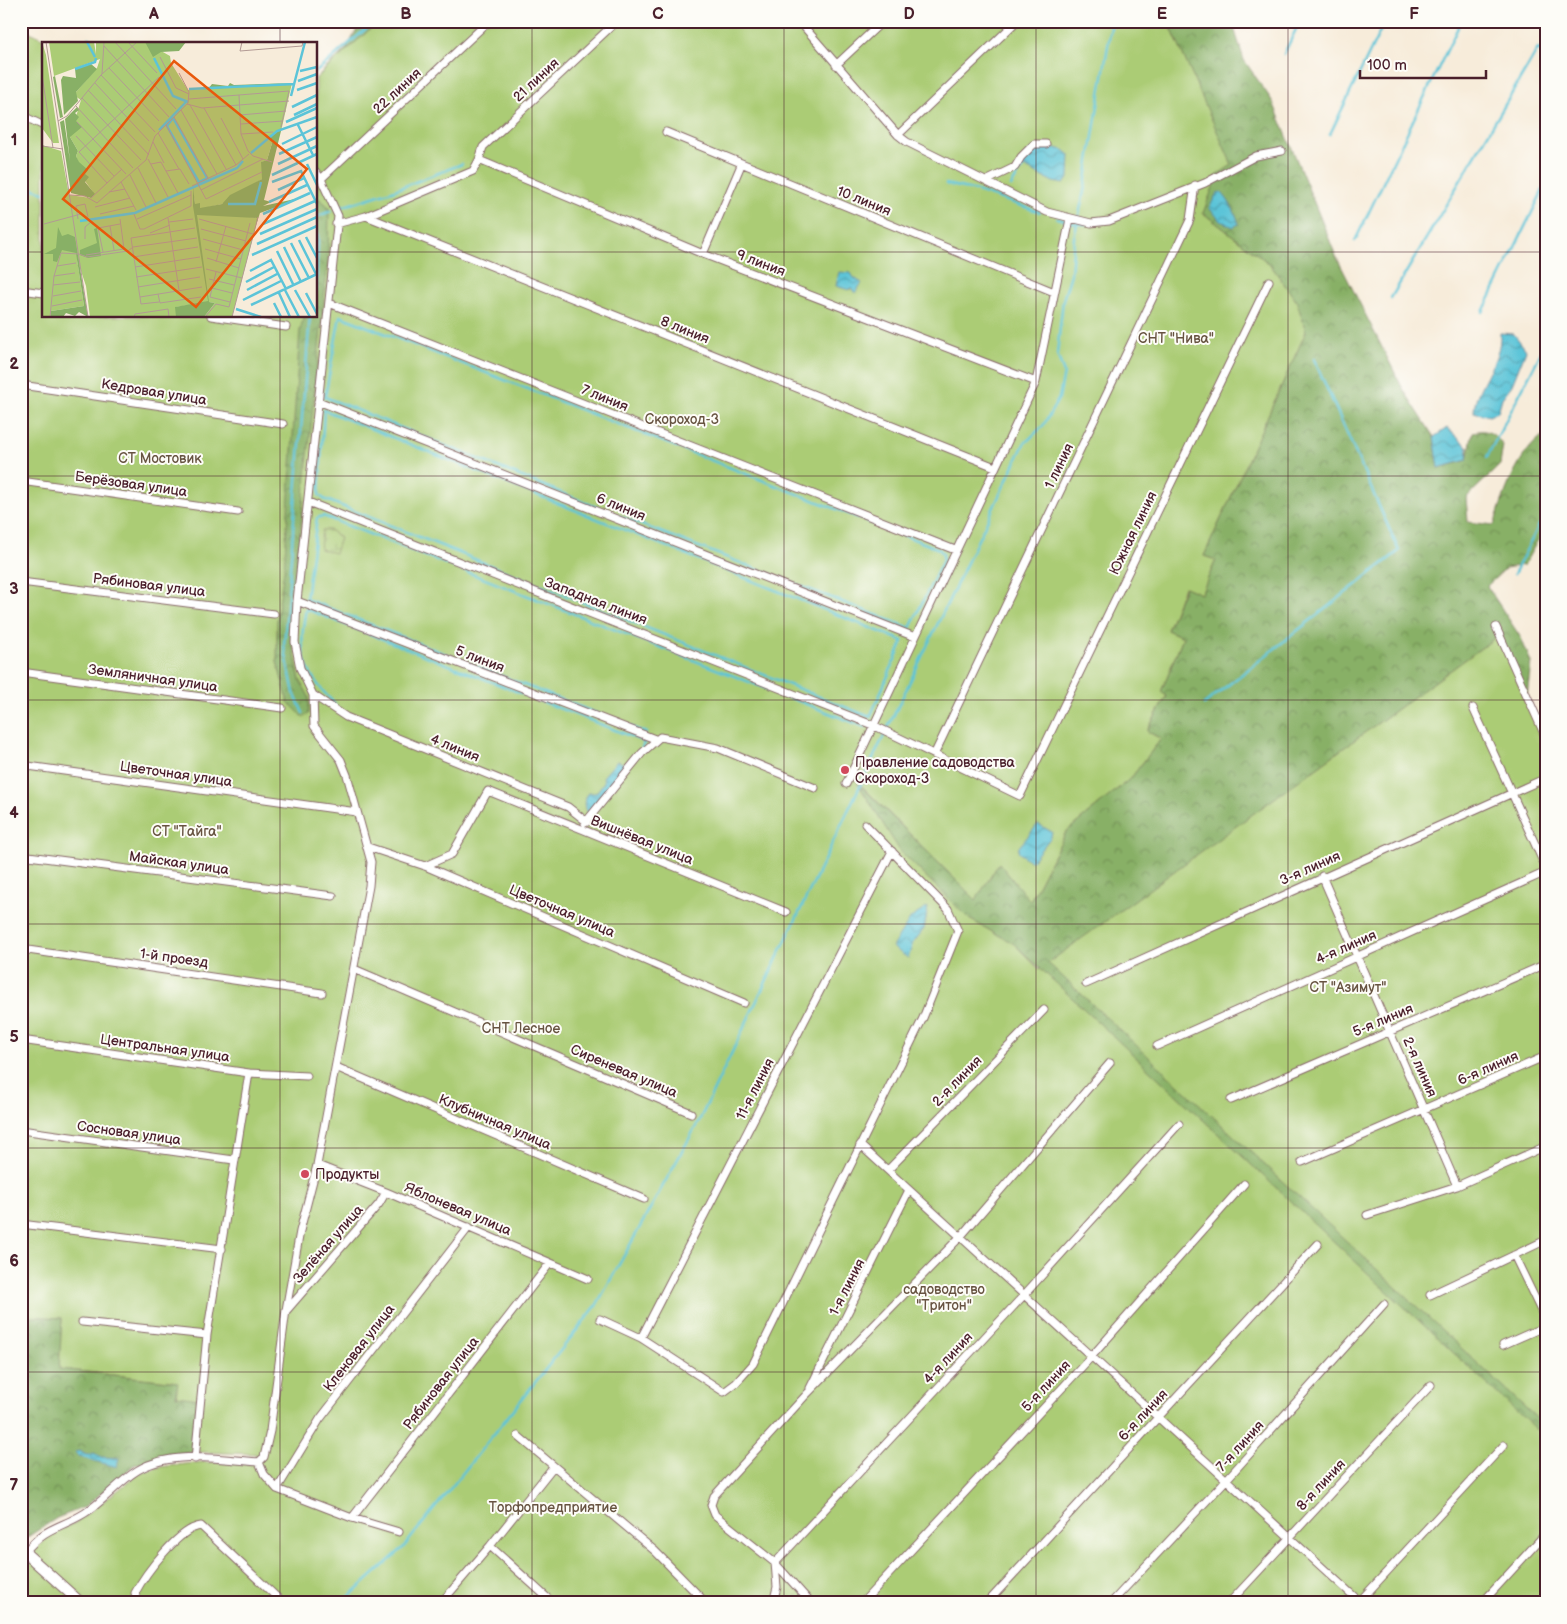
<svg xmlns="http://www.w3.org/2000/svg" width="1567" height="1624" font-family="'Balsamiq Sans',sans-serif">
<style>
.green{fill:#abcc75;stroke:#7a7650}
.forest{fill:url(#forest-crowns);stroke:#696848}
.wetland{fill:url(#wetland-marsh);stroke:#7a7650}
.water{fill:url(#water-waves);stroke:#537282}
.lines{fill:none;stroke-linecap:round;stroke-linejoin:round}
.stream{stroke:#5cc4d8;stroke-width:2.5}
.street-casing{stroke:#876768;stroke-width:9}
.secondary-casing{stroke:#876768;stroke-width:12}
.street{stroke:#fff;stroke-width:7}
.secondary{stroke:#fff;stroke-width:10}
.grid{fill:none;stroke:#4a1f2b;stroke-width:1;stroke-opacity:0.55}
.poi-dot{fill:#d1495b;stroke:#fdfcf7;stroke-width:2}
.labels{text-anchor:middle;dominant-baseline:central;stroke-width:4;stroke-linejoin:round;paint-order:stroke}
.street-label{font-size:14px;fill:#4a1f2b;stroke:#fdfcf7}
.park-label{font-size:14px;fill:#675341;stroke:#fdfcf7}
.poi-label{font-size:14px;fill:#4a1f2b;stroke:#fdfcf7;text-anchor:start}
.inset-river{fill:none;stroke:#5cc4d8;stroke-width:2.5}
.inset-road{fill:none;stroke:#b29a94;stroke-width:1}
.view{fill:#e8590c;fill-opacity:0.15;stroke:#e8590c;stroke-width:2.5}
.inset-edge{fill:none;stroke:#4a1f2b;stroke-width:2.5}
.neatline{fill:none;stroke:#4a1f2b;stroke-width:2}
.grid-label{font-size:16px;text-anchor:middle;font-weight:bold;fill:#4a1f2b}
</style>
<defs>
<pattern id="forest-crowns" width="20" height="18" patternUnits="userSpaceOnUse" patternTransform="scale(1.25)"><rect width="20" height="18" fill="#88b066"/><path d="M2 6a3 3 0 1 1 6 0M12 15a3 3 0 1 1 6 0" fill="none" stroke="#718f54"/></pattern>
<pattern id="wetland-marsh" width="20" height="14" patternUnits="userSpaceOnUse" patternTransform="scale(1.25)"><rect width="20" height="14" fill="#abcc75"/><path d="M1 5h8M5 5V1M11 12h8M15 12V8" fill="none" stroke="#95af65"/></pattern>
<pattern id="water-waves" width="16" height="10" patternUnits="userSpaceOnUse" patternTransform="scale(1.25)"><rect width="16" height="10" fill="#5cc4d8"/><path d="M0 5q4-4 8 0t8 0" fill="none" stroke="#4e9faf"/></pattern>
</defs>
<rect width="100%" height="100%" fill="#fdfcf7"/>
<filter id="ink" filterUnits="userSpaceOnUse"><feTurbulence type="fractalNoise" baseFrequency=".02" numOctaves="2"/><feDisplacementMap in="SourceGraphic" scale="10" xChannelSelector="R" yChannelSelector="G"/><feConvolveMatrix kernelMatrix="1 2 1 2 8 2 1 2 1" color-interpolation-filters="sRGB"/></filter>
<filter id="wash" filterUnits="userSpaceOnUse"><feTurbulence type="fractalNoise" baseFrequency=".0096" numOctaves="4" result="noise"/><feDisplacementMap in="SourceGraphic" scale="20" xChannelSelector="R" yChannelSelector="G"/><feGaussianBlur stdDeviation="1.12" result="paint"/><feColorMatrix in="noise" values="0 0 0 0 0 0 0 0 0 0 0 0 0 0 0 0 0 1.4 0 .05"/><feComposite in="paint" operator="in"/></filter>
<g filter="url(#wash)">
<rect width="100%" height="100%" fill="#f7ecda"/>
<!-- green -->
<path class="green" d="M379 21H1168L1233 165 1203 213 1270 264 1298 302 1306 332 1204 556 1216 560 1201 594 1184 587 1167 630 1183 637 1161 692 1167 695 1147 731 1161 739 1131 778 1066 832 1030 901 976 900 860 784 969 919 1013 943 1039 969 1499 635 1546 739V1603H804L797 1596 790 1603H21V1555L37 1548 49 1535 75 1523 139 1474 159 1467 202 1462 254 1464 256 1454 193 1452 176 1396 177 1382 58 1369 62 1318 21 1316V29H24L54 44H44V316H316V78Z"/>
<!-- forest -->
<path class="forest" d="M367 21H379L318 76 347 48 357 29Z
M1168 21H1232L1244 60 1273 102 1336 256 1403 389 1434 437 1439 468 1467 460 1473 432C1488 428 1494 434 1503 445L1500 465 1466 498 1468 522 1494 525C1505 492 1516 454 1546 433V526L1524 565 1506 568 1487 586 1521 638 1531 662 1527 697 1499 635 1048 963 1546 1427V1439L1013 943 969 919 900 851 857 782 976 900 999 863 1030 901 1066 832 1131 778 1161 739 1147 731 1167 696 1161 692 1183 637 1167 630 1185 587 1201 594 1216 560 1204 556 1306 332 1297 302 1270 264 1203 213 1218 174 1232 165Z
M320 199 329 207 328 261 290 631 300 680 309 697V714L303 717 288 702 277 662V617L284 570 300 330 304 316H316V200Z
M21 1316 62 1318 59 1369 178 1382 176 1396 201 1399 193 1452 165 1457 134 1465 85 1507 57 1518 26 1538 21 1536Z"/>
<!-- wetland -->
<path class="wetland" d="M322 530H330L340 538 335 553 320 549Z"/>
<!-- water -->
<path class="water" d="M1046 146 1064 150 1070 155 1069 177 1064 184 1053 182 1022 166C1024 152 1032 147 1046 146Z
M1221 192C1229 200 1236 213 1239 224L1233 227 1221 221 1209 208 1217 193Z
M839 272 851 273 854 278 862 283 855 293 851 288 849 290 836 286Z
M1500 333 1514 334 1526 350 1512 385 1502 398 1498 412 1489 416 1474 412C1475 384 1502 363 1500 333Z
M1447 428 1468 447 1467 460 1439 468 1434 437Z
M617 761 625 764 626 767 595 802 589 813 586 811C583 804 584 800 588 793H596L604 782 603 777Z
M1038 824 1052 832 1051 837 1031 862 1018 852 1019 847Z
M928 907 924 929 913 943 908 958 892 947 911 918Z
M80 1451 86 1455 94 1453 101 1457 119 1458 117 1467 79 1457 75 1452Z"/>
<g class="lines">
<!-- stream -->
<path class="stream" d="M89 38 101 44
M1284 54 1300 21
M316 72 375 21
M1330 134 1385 21
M21 183 44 193
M946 184 977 191 1040 212
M1011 186 1023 167
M341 207 392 191 462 164
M316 217 331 211
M1057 218 1077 224H1086
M316 224 318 238 316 291
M1355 241 1461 21
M1391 298 1538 49 1546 53
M1483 312 1546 184
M340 316 939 549 943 554V560L910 628 616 515 325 397Z
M324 410 903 641 870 717 324 499 319 495Z
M1487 457 1546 343
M1514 574 1546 512
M335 704C303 672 297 653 306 609L643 741
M1204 704 1399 551 1314 359
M303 713 294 693 284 646 310 316
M646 733 306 599 317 518 323 516 865 727
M642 748 645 740
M342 1603 403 1548 596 1306 699 1121 1024 444 1043 426 1059 398 1064 373 1057 354 1063 300 1071 274 1074 238 1084 191 1112 21"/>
</g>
</g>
<g filter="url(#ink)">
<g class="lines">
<!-- street casing -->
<g class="street-casing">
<path id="street" d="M799 21 898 135 907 142 1047 212 1091 223 1109 221 1205 183 1256 156 1282 151
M836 65 883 21
M21 115 44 126
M666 132 1054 292
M898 135 1017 21
M479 160 703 254 1036 382
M321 179 489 21
M986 181 1015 167 1021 157 1034 144H1046
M366 216 995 467
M336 224 366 216 473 171 479 160 483 147 617 21
M703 254 741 165
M21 290 44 293
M329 303 955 550
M211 316 286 327
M21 385 283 424
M318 401 915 637
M21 481 238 512
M308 502 875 726 1020 796 1269 281
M21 582 274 614
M297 601 655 739
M1496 627 1546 738
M21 672 282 708
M313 695 346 717 568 807 587 822
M1473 708 1546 868
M934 755 1190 220 1195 185
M21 765 357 812
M846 784 1036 382 1070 219
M585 823 642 753 660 737 718 748 815 788
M368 847 425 866 744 1003
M21 855 333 896
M425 866 452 854 488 791 786 912
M1322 876 1457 1186
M21 949 322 993
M354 969 691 1113
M1086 984 1546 778
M21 1040 249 1073 307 1076
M1157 1046 1546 872
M336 1067 644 1199
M1231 1100 1546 964
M21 1130 234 1160
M860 1145 1359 1601
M1302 1162 1546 1056
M317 1165 386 1192 588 1279
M888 1170 1044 1010
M1367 1215 1457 1186 1546 1146
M21 1224 222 1249
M1514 1255 1546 1321
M1430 1295 1546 1240
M287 1310 379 1204 386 1192
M600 1319 641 1338 724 1392 736 1383 753 1364 923 1018 958 931 948 909 865 824
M82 1322 207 1335
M641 1338 892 851
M1503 1345 1546 1326
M810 1388 909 1190
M518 1436 655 1551 706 1603
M195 1459 207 1335 249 1073
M259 1462 264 1474 277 1489 352 1518 399 1532
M277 1489 320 1419 469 1227
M352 1518 550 1263
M490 1546 553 1603
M25 1552C46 1526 59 1529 85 1513 104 1501 118 1482 138 1470 172 1450 222 1459 259 1462L264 1457 270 1431 286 1310 300 1231 317 1165 369 886 371 862 347 775 341 760 314 726 313 695 300 668 295 642 297 601 338 216 321 179 316 172
M138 1603 135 1593C145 1574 179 1528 201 1526L283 1603
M441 1603 490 1546 553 1467
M773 1603 777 1587 775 1563 1024 1295 1179 1124
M811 1603 775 1563 715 1515 711 1505 714 1496 806 1395 961 1236 1110 1063
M862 1603 1092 1356 1244 1184
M987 1603 1318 1244
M1111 1603 1227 1479 1384 1304
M1229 1603 1431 1385
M1358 1603 1504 1445
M1482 1603 1546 1533"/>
</g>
<!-- secondary casing -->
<g class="secondary-casing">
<path id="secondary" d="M21 1549 81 1603"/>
</g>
<!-- street -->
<use href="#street" class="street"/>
<!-- secondary -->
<use href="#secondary" class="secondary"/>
</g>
</g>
<!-- grid -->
<path class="grid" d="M280 21V44M532 21V1603M784 21V1603M1036 21V1603M1288 21V1603M21 252H44M316 252H1546M280 316V1603M21 476H1546M21 700H1546M21 924H1546M21 1148H1546M21 1372H1546"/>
<!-- markers -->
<g class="poi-dot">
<circle cx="845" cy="770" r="5"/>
<circle cx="305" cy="1174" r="5"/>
</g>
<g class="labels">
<!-- street labels -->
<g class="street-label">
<text transform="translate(536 80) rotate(-43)">21 линия</text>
<text transform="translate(397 91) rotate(-43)">22 линия</text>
<text transform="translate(864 201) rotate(22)">10 линия</text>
<text transform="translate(761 263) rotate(21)">9 линия</text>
<text transform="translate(685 330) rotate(22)">8 линия</text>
<text transform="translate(154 392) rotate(9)">Кедровая улица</text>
<text transform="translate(605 398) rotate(22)">7 линия</text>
<text transform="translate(1059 466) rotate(-64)">1 линия</text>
<text transform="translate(131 484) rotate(8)">Берёзовая улица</text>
<text transform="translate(621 507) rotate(22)">6 линия</text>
<text transform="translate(1133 533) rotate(-64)">Южная линия</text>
<text transform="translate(149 585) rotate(7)">Рябиновая улица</text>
<text transform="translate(596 601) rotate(21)">Западная линия</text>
<text transform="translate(480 659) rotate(21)">5 линия</text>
<text transform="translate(153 678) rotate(8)">Земляничная улица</text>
<text transform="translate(455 748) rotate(22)">4 линия</text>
<text transform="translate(176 774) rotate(8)">Цветочная улица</text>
<text transform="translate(642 840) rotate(22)">Вишнёвая улица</text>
<text transform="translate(179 863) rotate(8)">Майская улица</text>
<text transform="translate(1310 868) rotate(-24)">3-я линия</text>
<text transform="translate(562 911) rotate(23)">Цветочная улица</text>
<text transform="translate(1346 947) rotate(-24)">4-я линия</text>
<text transform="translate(174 958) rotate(8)">1-й проезд</text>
<text transform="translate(1383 1020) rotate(-23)">5-я линия</text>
<text transform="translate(165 1048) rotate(8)">Центральная улица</text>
<text transform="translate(1420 1067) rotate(66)">2-я линия</text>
<text transform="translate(1488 1068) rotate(-24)">6-я линия</text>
<text transform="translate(624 1071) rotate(23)">Сиреневая улица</text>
<text transform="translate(957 1081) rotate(-46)">2-я линия</text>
<text transform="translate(755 1089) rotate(-63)">11-я линия</text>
<text transform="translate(495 1122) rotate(23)">Клубничная улица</text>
<text transform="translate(129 1133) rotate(8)">Сосновая улица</text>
<text transform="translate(458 1209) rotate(23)">Яблоневая улица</text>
<text transform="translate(328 1244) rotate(-49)">Зелёная улица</text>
<text transform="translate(847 1287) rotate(-63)">1-я линия</text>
<text transform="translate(359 1348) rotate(-52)">Кленовая улица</text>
<text transform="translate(948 1358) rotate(-47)">4-я линия</text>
<text transform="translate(441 1383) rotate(-52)">Рябиновая улица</text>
<text transform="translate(1046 1386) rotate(-47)">5-я линия</text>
<text transform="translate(1143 1415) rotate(-47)">6-я линия</text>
<text transform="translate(1240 1446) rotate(-48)">7-я линия</text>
<text transform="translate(1321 1485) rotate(-47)">8-я линия</text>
</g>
<!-- park labels -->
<g class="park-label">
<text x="1176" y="338">СНТ "Нива"</text>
<text x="682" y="419">Скороход-3</text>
<text x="160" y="458">СТ Мостовик</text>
<text x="187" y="831">СТ "Тайга"</text>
<text x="1348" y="987">СТ "Азимут"</text>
<text x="521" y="1028">СНТ Лесное</text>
<text x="944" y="1289">садоводство<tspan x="944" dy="16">"Тритон"</tspan></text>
<text x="553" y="1507">Торфопредприятие</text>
</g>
<!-- poi labels -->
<g class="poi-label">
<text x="855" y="762">Правление садоводства<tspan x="855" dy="16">Скороход-3</tspan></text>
<text x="315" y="1174">Продукты</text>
</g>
</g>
<!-- overview -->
<g transform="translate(42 42)">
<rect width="275" height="275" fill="#f7ecda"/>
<path d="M0 0 4 13 17 101H11L0 86ZM7 0H52L54 12V0H103L128 14 129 21 146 48 250 41 240 85 228 96 231 98 225 118 220 120V137L180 162 158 167 153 163 151 147 153 169 216 176 190 275H162L173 261 166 260 134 265V275H48L44 244 35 217 42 264 9 269V275H0V103L19 109 27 153 49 156 51 150 43 139 34 114 36 109 28 95 39 58 33 54 34 50 55 26 58 17 12 34Z" fill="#abcc75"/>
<path d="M103 0H144L137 9 119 10 111 15ZM49 22 55 27 34 50 36 59 22 73 19 38 21 34 34 36 33 27ZM13 34 21 75 18 76 11 35ZM188 41 192 43 250 41 154 48 166 47 170 42 186 44ZM35 65 37 68 33 71 37 75 34 79 40 85 28 95 36 109 34 114 37 120 46 128 43 132 47 135 43 140 53 152 49 156 29 151 18 80 22 78 28 119 23 77ZM240 85 222 158 229 160 221 164 262 155 218 171 214 183 215 176 155 173 167 260 173 261 162 275H134L133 265 166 259 151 164V145L153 162 158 161V166L180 162 188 153 220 137 219 120 225 118 231 98 227 96ZM16 185 20 194 26 192 33 195 46 275 37 270 33 274 24 271 21 275H9V269L42 264 34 211 20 208 15 220 11 219V212H2L14 206ZM55 186 59 214 46 216 38 213V208L55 201 52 187Z" fill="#88b066"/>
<path class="inset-river" d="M45 0 53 15M112 16 131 54 146 60M33 27 53 20 54 16M258 29 275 25M256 39 275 32M147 47 252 42M255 48 275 41M249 54 263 0M250 65 275 53M252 73 275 62M131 76 165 136 157 140 125 84ZM244 80 275 66M256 83 271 113M117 88 144 60M240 102 275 85M209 111 235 89 275 75M237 112 275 95M236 122 275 104M265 122 275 143M230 133 275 112M230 140 259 129 275 162M236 148 262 136M227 160 265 143M186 162H213L219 140M221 172 268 151M38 179 93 171 195 126 201 119M221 182 273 159M218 192 275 167M264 195 275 216M257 198 274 232M249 201 267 236M215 202 275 175M242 205 259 240M235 209 251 242M210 213 275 184M208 229 229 218 244 247M204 240 232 225M205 248 235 232M243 248 257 275M253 248 268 275M237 251 248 275M264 251 275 272M201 258 239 239M232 261 239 275M209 263 275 232M194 267 219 275"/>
<path class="inset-road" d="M4 0 46 275M73 0 134 67M86 0 115 31M200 0 198 9 260 4 261 0M62 4 127 75M118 15 134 46 147 52M67 26 117 79M60 32 62 0M0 33 11 106M59 33 113 90M53 41 107 99M46 48 107 113M197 53 199 92 206 109 211 114 230 120M40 56 99 118M147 57 247 49 239 85M145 62 160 66 247 59M148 63 184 127M34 64 91 126M162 66 194 123M139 68 175 132M198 73 244 69M132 75 166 136M179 76 201 117M16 79 25 74 59 33 95 0M35 80 84 132M199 82 241 79M124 83 164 157 220 130M116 91 137 127M199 92 231 90M34 94 72 134M111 100 122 121M0 104 21 107M106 117 126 155M109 122 119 120 136 151M96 126 114 161M124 129 138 127 147 142M88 133 104 165M79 140 94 168M65 141 37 110 117 35M150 144 194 123 207 112M159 148 221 117M67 150 83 147M28 153 43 154 55 161 104 118 113 94 146 61 147 50 137 31M49 156 80 127M53 165 88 156M58 172 92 164M92 172 98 187H102L149 164V149M126 176 137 248M36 177 34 164 43 162 46 175M95 177 149 153M157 177 211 192M127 180 151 177M2 182 39 172M68 184 72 208M159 187 204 199M108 191 128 183M43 197V185L49 180M161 197 201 208M163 207 199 217M61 210 56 186 78 182M37 212 45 215 86 209 91 205 155 196M44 213 82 207 78 177M91 215 156 205M165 216 197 226M174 220 184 184M15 224 34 221M93 225 158 215M164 227 200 236M174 230 168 255 188 260M12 234 33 231M94 235 160 225M167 237 192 243M11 243 38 240M96 245 158 235M170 246 190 251M116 252 118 261 159 255M11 254 39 249M98 255 160 245M117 260 99 262 89 196 153 186M10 264 40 258M187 265 208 181M8 275 12 234 19 211 37 212M92 275 93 272 126 267 127 275M163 275 174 262 187 265M190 275 216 175"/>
<path class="view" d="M132 19 265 127 154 265 21 157Z"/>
<rect width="275" height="275" class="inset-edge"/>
</g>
<!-- margin -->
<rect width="1567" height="1624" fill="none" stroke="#fdfcf7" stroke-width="55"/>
<!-- scale -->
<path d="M1360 70v8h126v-8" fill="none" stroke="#4a1f2b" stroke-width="2.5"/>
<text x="1367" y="70" font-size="15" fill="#4a1f2b" stroke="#fdfcf7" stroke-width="4" paint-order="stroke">100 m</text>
<rect x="28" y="28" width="1512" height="1568" class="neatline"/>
<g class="grid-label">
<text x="154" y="19">A</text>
<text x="406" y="19">B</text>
<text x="658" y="19">C</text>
<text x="909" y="19">D</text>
<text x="1162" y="19">E</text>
<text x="1414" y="19">F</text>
<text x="14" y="145">1</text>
<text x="14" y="369">2</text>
<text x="14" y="594">3</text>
<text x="14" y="818">4</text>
<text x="14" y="1042">5</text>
<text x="14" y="1266">6</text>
<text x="14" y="1490">7</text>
</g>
</svg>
